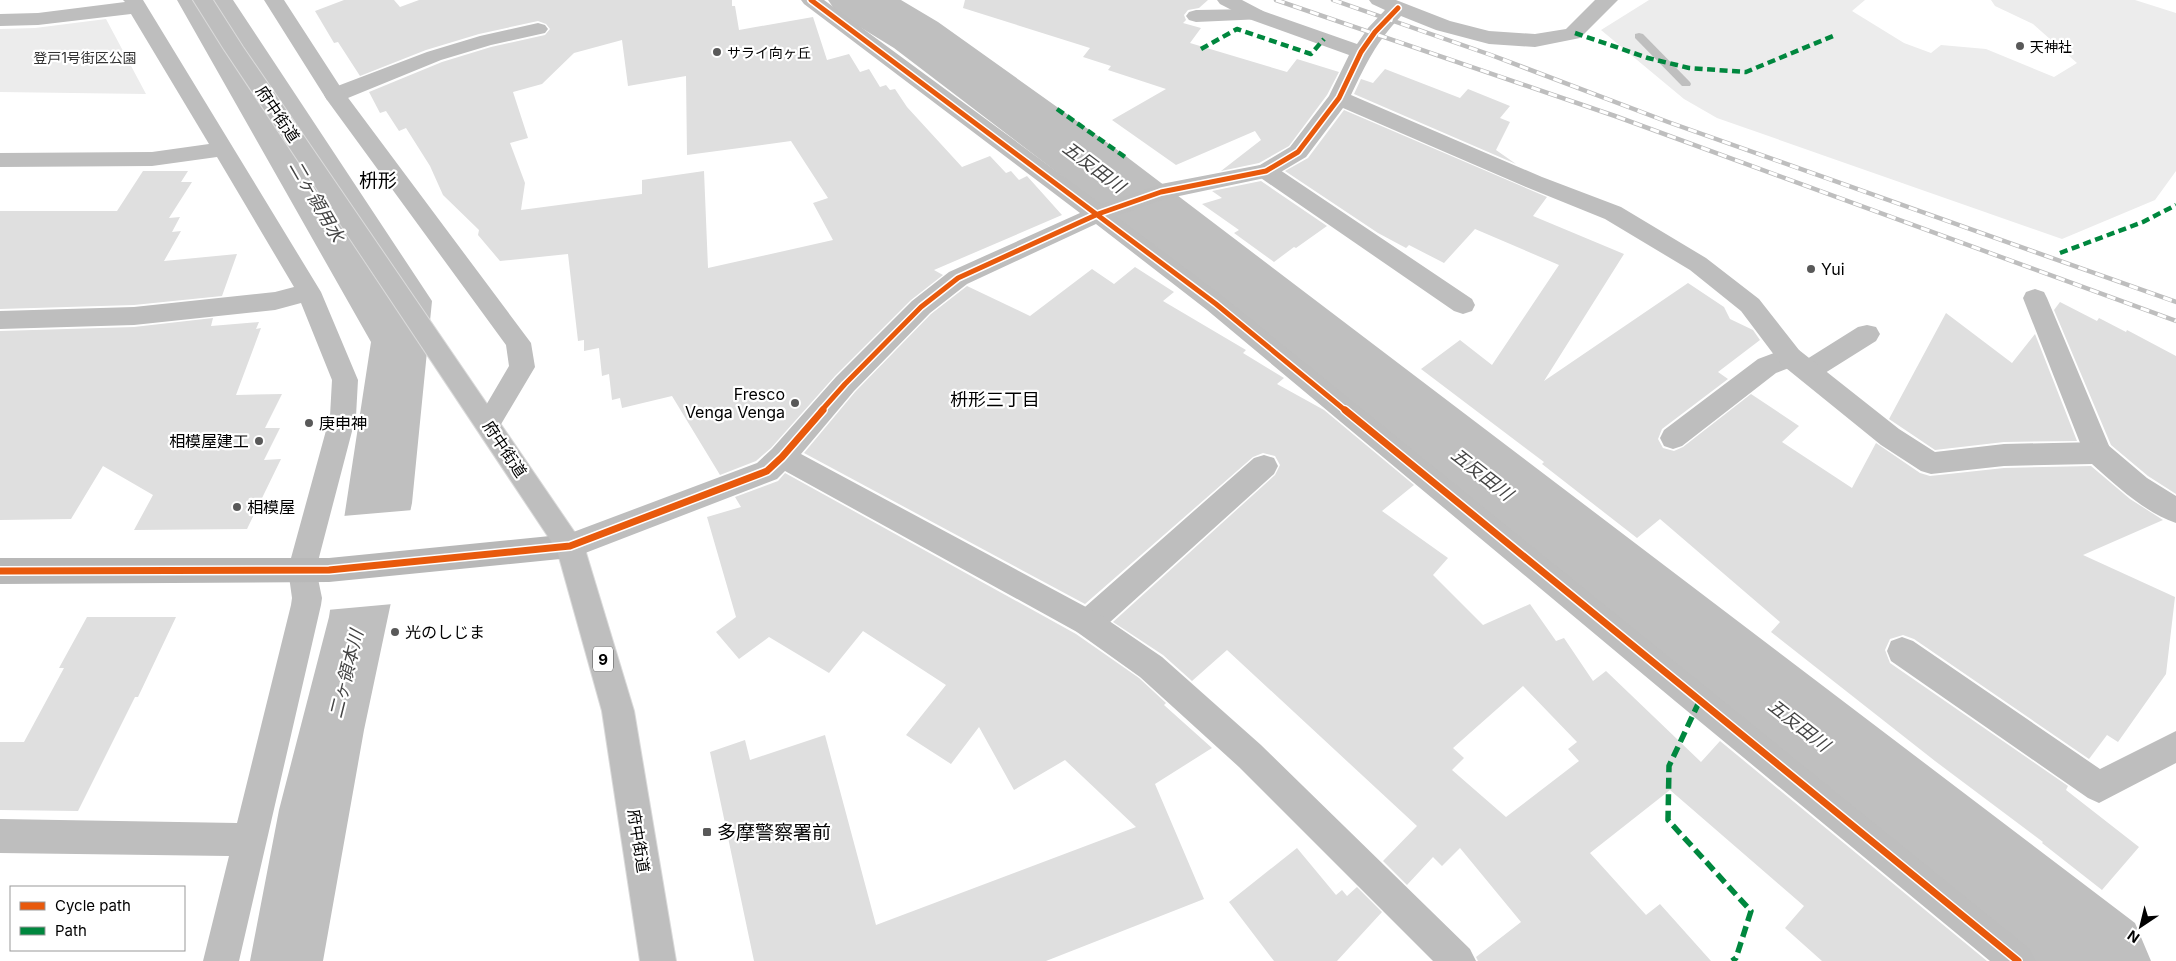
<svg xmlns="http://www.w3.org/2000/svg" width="2176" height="961" font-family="Inter,'Noto Sans JP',sans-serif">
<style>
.green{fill:#ececec}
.water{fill:#bfbfbf}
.pier{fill:#fff}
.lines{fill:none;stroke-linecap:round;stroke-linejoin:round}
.stream{fill:#bfbfbf;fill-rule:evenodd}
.river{fill:#bfbfbf;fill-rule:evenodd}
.building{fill:#dfdfdf;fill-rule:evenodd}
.primary-casing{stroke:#dbdbdb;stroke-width:2}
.lane{fill:#bebebe;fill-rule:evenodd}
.street{fill:#bebebe;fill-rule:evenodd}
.secondary{fill:#b8b8b8;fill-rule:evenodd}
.primary{fill:#bebebe;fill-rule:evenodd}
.rail-casing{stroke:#bebebe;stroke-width:4.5}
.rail{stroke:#fff;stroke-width:3;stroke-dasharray:9;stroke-linecap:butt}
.quiet-far1{stroke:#00873e;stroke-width:4.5;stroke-dasharray:8 4.5;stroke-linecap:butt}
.quiet{stroke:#00873e;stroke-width:5.5;stroke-dasharray:11 5.5;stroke-linecap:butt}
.cycleway-far1-casing{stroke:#fff;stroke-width:8}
.cycleway-casing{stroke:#fff;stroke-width:10}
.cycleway-far1{stroke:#e8590c;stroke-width:5}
.cycleway{stroke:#e8590c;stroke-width:7}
.poi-dot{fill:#595959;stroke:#fff;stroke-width:2}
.labels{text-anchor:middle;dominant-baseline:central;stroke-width:4.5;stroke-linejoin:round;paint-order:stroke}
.far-poi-label{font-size:14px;fill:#000;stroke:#fff;text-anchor:start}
.far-park-label{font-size:14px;fill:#333;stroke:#fff}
.shield{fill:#fff;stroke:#4c4c4c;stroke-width:1}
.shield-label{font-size:15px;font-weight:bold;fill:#000}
.street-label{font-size:16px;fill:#000;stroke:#fff}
.poi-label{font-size:16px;fill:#000;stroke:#fff;text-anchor:start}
.water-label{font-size:18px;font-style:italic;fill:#444;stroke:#fff}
.neighbourhood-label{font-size:18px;fill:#000;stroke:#fff}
.quarter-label{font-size:19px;fill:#000;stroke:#fff}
.near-poi-label{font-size:19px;fill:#000;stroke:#fff;text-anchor:start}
</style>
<rect width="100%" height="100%" fill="#fff"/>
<!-- green -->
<path class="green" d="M1649 0H1865L1852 11 1904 43 1931 53 1941 45 1986 49 2054 77 2077 63 2033 24 1995 6 1991 0H2135L2176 13V171L2155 200 2062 239 1717 118 1684 99 1601 30Z
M106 19 146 94 0 92V29L35 28Z"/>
<!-- water -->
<path class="water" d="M177 0H233L432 301 412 503 364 730 323 961H250L279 810 329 617 371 342Z"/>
<!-- pier -->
<path class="pier" d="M413 510 393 604 327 610 343 516Z"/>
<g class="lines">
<!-- stream -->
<path class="stream" d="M1639 33 1643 34 1690 82 1691 84 1690 86H1682L1635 38V34Z"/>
<!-- river -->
<path class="river" d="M828 0H901L938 22 1123 154 2135 923 2151 961H2013L1075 186 894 48 837 13Z"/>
</g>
<!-- building -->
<path class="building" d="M344 0H394L400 7 419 0H732V6H735L739 30 813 17 827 60 849 54 860 72 869 69 880 87 886 85 890 90 895 89 907 107 962 167 990 156 1006 173 1011 171 1019 180 1027 176 1062 215 934 270 943 275 911 300 835 376 771 448 756 461 720 475 672 396 622 408 620 398 612 400 609 374 602 376 599 348 584 351V340L578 341 568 254 500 261 478 235 479 230 443 195 430 166 406 128 399 131 386 111 380 113 369 92 442 62 491 47 545 35 550 29 546 24 538 21 479 34 426 50 360 76 338 42 334 43 315 11ZM622 40 628 86 686 76 687 155 791 141 828 198 813 203 833 240 708 268 704 171 642 180V194L521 210 525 183 510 143 528 138 513 92 542 84 574 53Z
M965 0H1208L1199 8 1188 10 1184 15 1186 20 1183 23 1201 28 1190 43 1287 72 1297 59 1339 72 1327 95 1289 146 1259 163 1221 171 1261 140 1255 131 1176 165 1112 120 1166 89 1108 70 1111 66 1083 57 1090 48 963 8Z
M1385 69 1460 98 1468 89 1510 106 1500 118 1510 122 1496 150 1516 164 1354 94 1361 79 1373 83Z
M1344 110 1547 197 1533 216 1624 254 1544 381 1688 283 1724 307 1730 319 1753 330 1760 340 1718 372 1728 379 1662 429 1658 439 1663 448 1674 451 1683 447 1751 394 1799 426 1782 442 1852 488 1876 443 1920 473 1930 476 2004 468 2091 466 2130 499 2163 520 2083 555 2175 597 2166 674 2118 742 2107 735 2089 759 1914 639 1903 635 1890 639 1885 650 1890 663 2068 786 2066 790 2139 847 2102 890 2042 843 2043 842 1935 761 1771 632 1780 622 1660 519 1637 538 1542 464 1544 462 1421 369 1460 340 1492 365 1559 265 1475 229 1444 263 1409 245 1406 248 1378 233 1285 171 1308 158Z
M143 171H188L181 182H192L169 218 180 217 172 232 181 231 164 261 237 254 222 296 134 305 0 309V211H117Z
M1261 181 1327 226 1296 248 1294 247 1274 262 1234 233 1239 230 1202 204 1222 198 1212 191Z
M1135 267 1174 292 1163 301 1246 350 1243 353 1284 378 1277 384 1324 410 1414 485 1382 511 1448 558 1433 575 1483 625 1530 604 1556 641 1564 638 1593 681 1606 671 1701 762 1720 741 1987 961H1822L1785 928 1804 906 1670 790 1590 853 1646 915 1660 904 1711 961H1478L1476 957 1521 922 1460 848 1442 866 1433 857 1407 885 1383 861 1417 826 1227 650 1192 681 1163 655 1113 622 1275 475 1280 465 1275 456 1263 453 1253 457 1085 604 804 453 855 392 931 314 967 286 1030 316 1092 269 1114 284ZM1523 686 1577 742 1568 749 1579 761 1506 817 1452 770 1464 758 1453 748Z
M2060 302 2097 321 2099 318 2126 332 2127 330 2176 356V494L2148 476 2111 445 2054 310Z
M1946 313 2012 363 2035 334 2077 441 2004 442 1935 450 1889 419Z
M213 318 211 326 259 322 256 329 261 328 236 395 282 394 265 428H280L264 460 281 459 247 529 134 530 153 495 103 466 71 519 0 520V331L134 327Z
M785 473 1076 634 1139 678 1166 703 1164 705 1212 748 1155 784 1204 899 1046 961H754L710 752 745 740 750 760 825 735 876 925 1136 827 1065 760 1014 790 979 727 951 764 906 735 946 685 863 631 829 673 769 637 739 659 716 632 736 617 707 517 741 507 735 497 778 481Z
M87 617H176L138 697H135L78 811 0 810V742H24L64 668H59Z
M1297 848 1336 895 1342 890 1347 896 1357 887 1382 912 1337 961H1274L1229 902Z"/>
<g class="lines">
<!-- primary casing -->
<g class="primary-casing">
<path id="primary" d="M193 0H213L243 47 584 546 634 711 676 961H640L602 711 557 550 223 48Z"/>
</g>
<!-- lane -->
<path class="lane" d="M1256 9 1263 11 1266 15 1263 19 1196 22 1189 20 1186 16 1189 12 1196 10Z
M538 23 545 25 548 29 545 33 491 45 441 60 343 100 335 102 327 100 324 95 327 90 427 52 480 36Z
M1266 163 1274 166 1472 299 1475 305 1472 311 1463 314 1454 311 1258 176 1255 171 1258 166Z
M2035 289 2044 292 2047 298 2112 453 2108 461 2098 464 2088 461 2084 453 2023 298 2026 292Z
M1867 325 1876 327 1880 334 1876 341 1817 378 1808 381 1799 378 1795 371 1799 364 1858 327Z
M1790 347 1799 350 1803 357 1799 364 1776 373 1682 446 1673 449 1664 446 1660 438 1664 430 1758 359Z
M1264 455 1274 458 1278 466 1274 474 1099 632 1088 636 1077 632 1073 623 1077 614 1254 458Z
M1902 637 1913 641 2100 769 2176 731V763L2099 803 2088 798 1891 661 1887 651 1891 641Z"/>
<!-- street -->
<path class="street" d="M123 0H143L321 292 358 380 356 416 316 569 322 598 321 605 239 961H203L229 856 0 853V819L237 823 291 605 292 598 288 569 330 416 332 380 301 303 275 310 134 325 0 329V311L134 307 275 292 294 287 217 157 152 166 0 167V153L152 152 209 144 131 14 38 25 0 26V14L38 13 125 2Z
M264 0H284L343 91 531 343 535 367 497 431 488 435 479 431 475 424 509 366 506 345 327 100Z
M801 0H824L1101 204 1161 184 1260 165 1290 147 1329 96 1349 55 1249 19 1220 4 1217 0H1242L1263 11 1357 44 1368 28 1385 10 1372 4 1369 0H1396L1450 21 1489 31 1535 34 1566 29 1595 0H1618L1580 38 1535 47 1489 44 1436 30 1401 16C1375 44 1367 62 1351 95L1542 177 1621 207 1706 258 1759 299 1799 350 1899 429 1935 452 2004 444 2098 442 2108 445 2147 478 2176 496V523C2144 512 2117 486 2092 464L2004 466 1931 474 1921 471 1881 445 1781 364 1741 311 1690 270 1605 219 1526 187 1343 108 1306 157 1274 176 1165 199 1116 216 1225 298 2030 949 2036 961H1990L1675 701 1207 310 1096 224 967 284 930 313 854 391 801 454 1099 614 1162 657 1261 745 1470 949 1476 961H1433L1239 767 1140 677 1077 632 785 471 777 479 580 555 570 558 560 555 556 546 560 537 757 463 772 449 836 377 912 301 949 272 1080 213 804 4Z"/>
<!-- secondary -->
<path class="secondary" d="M570 534 580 537 584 546 580 555 570 558 329 582 0 584V558H329Z"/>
<!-- primary -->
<use href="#primary" class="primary"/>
<!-- rail casing -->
<g class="rail-casing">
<path id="rail" d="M1276 0 1615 116 2176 321
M1333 0 1491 55 1668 122 2176 302"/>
</g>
<!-- rail -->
<use href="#rail" class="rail"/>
<!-- quiet-far1 -->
<path class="quiet-far1" d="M1575 33 1648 58 1689 68 1746 72 1833 36
M1201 49 1237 29 1311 54 1324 39
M1057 109 1125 157
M2060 253 2143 222 2176 205"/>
<!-- quiet -->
<path class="quiet" d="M1699 702 1669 766 1668 820 1751 911 1736 958 1732 961"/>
<!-- cycleway-far1 casing -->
<g class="cycleway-far1-casing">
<path id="cycleway-far1" d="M811 0 1216 304 1346 411
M821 411 845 384 921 307 958 278 1098 214 1161 192 1266 171 1298 152 1339 98 1361 52 1375 32 1398 8"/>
</g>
<!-- cycleway casing -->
<g class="cycleway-casing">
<path id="cycleway" d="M1345 410 2018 961
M0 571 329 570 570 546 767 471 782 457 823 410"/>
</g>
<!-- cycleway-far1 -->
<use href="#cycleway-far1" class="cycleway-far1"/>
<!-- cycleway -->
<use href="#cycleway" class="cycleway"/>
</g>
<!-- markers -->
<g class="poi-dot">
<circle cx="2020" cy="46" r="5"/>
<circle cx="717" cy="52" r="5"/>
<circle cx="1811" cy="269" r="5"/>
<circle cx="795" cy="403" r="5"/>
<circle cx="309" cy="423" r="5"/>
<circle cx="259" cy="441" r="5"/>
<circle cx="237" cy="507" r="5"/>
<circle cx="395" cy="632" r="5"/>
<rect x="702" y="827" width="10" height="10" rx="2.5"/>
</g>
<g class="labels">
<!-- far-poi labels -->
<g class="far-poi-label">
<text x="2030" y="46">天神社</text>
<text x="727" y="52">サライ向ヶ丘</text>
</g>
<!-- far-park labels -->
<g class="far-park-label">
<text x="85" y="57">登戸1号街区公園</text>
</g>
<!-- shield labels -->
<rect class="shield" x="593" y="646.5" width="20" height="25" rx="4"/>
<g class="shield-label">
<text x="603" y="659">9</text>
</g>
<!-- street labels -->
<g class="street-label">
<text transform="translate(278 114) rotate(56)">府中街道</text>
<text transform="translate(505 449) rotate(56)">府中街道</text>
<text transform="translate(639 841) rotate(81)">府中街道</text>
</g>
<!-- poi labels -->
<g class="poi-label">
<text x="1821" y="269">Yui</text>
<text x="785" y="394" text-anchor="end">Fresco<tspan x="785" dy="18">Venga Venga</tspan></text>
<text x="319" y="423">庚申神</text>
<text x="249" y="441" text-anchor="end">相模屋建工</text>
<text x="247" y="507">相模屋</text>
<text x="405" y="632">光のしじま</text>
</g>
<!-- water labels -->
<g class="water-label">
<text transform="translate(1094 167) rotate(37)">五反田川</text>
<text transform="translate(317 201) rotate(60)">二ヶ領用水</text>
<text transform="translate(1482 474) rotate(38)">五反田川</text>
<text transform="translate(346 674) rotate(-76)">二ヶ領本川</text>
<text transform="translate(1799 725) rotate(38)">五反田川</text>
</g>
<!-- neighbourhood labels -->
<g class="neighbourhood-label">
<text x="995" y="399">枡形三丁目</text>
</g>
<!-- quarter labels -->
<g class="quarter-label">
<text x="378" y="180">枡形</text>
</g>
<!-- near-poi labels -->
<g class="near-poi-label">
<text x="717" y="832">多摩警察署前</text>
</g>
</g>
<!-- legend -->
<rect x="10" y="886" width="175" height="65" fill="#ffffff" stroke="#999999"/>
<rect x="20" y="902" width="25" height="8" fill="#e8590c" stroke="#999999"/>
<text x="55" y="911" font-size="15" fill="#000000">Cycle path</text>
<rect x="20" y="927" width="25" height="8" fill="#00873e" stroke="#999999"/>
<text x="55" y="936" font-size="15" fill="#000000">Path</text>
<!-- north arrow -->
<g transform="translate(2141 926) rotate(215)" stroke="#ffffff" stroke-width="4" paint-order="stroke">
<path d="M0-4L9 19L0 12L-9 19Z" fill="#000000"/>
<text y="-8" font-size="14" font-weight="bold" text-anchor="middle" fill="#000000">N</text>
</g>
</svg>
